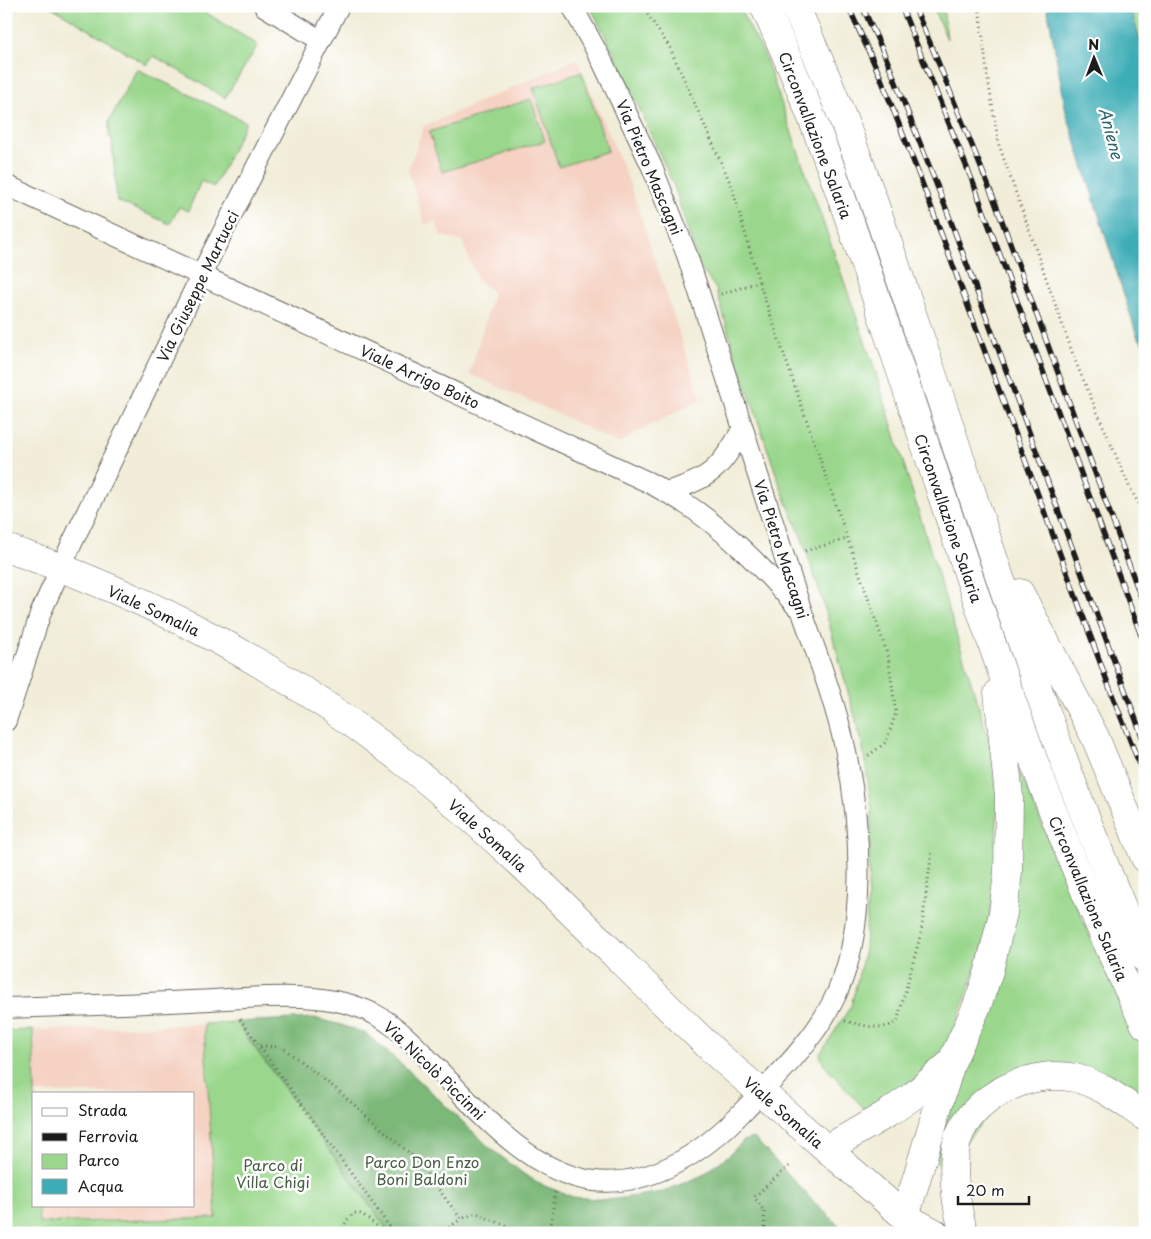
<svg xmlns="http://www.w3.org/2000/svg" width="1151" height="1239" font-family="'Playpen Sans',sans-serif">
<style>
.built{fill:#f5d2c2}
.green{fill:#9ad78c;stroke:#5b7a54}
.forest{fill:#7bb878;stroke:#4c6a4a}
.water{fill:#3cadb6;stroke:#2c6469}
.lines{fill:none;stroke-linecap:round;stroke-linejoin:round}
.minor-casing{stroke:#67655e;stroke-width:22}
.secondary-casing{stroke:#67655e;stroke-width:29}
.trunk-casing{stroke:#67655e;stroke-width:29}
.path{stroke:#67655e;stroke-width:3;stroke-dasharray:1 4;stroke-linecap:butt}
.minor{stroke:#fff;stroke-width:20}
.secondary{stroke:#fff;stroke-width:28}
.trunk{stroke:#fff;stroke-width:28}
.rail-casing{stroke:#1c1c1c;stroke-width:5.5}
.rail{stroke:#fff;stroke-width:4;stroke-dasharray:11;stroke-linecap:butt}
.labels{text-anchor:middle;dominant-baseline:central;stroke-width:5;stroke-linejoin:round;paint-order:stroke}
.street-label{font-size:15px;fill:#1c1c1c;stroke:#fff}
.park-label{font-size:15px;fill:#485d43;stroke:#fff}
.water-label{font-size:16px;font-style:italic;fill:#2c6469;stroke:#fff}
</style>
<rect width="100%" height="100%" fill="#fff"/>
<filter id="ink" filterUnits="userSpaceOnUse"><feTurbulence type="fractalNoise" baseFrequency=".02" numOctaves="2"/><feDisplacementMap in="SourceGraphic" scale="10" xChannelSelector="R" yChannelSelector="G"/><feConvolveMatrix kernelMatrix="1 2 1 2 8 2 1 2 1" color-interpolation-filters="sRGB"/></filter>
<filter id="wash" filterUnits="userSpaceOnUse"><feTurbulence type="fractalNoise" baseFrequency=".0096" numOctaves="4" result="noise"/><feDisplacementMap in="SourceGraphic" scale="20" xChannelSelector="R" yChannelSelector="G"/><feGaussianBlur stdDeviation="1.12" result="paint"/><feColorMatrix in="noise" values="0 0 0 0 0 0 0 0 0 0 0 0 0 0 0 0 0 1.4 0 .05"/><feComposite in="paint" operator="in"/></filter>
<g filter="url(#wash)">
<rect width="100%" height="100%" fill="#f1edd8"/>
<!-- built -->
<path class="built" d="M577 59 630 184 701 399 636 433 619 444 554 412 470 374 493 292 478 281 462 241 441 236 436 221 425 225 408 170 424 126Z
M204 1024 216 1218 39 1223 38 1205H194V1093H35L33 1030Z"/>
<!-- green -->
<path class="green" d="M50 6H195L258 45 225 98 154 56 147 65Z
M590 6H738L764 54 872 361 990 743 998 799 994 893 985 940 946 1056 869 1114 824 1065 820 1054 851 1006 865 949 872 809 862 742 821 595 801 536 781 488 734 351 716 289 699 266 674 186 616 57Z
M932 6H943L947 39Z
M1130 6H1145V58Z
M137 69 246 122 214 187 201 181 188 211 179 207 170 224 117 201 112 139 109 137V121Z
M582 72 608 151 559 167 533 88Z
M531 99 545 141 442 172 429 132Z
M1019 770 1103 967 1145 1047V1104L1027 1067 944 1169 936 1163 939 1144 957 1089 999 983Z
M236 1022 390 1233H6V1031L33 1030 35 1093 34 1205H38L39 1223 216 1218 204 1024Z"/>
<!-- forest -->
<path class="forest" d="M314 1018 341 1025 365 1033 405 1067 489 1147 525 1175 542 1185 573 1197 609 1200 662 1192 703 1175 729 1155 743 1141 754 1138 814 1202 847 1233H390L236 1022Z"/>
<!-- water -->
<path class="water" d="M1047 6H1130L1145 58V346L1137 336 1066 112Z"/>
</g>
<g filter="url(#ink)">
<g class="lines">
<!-- minor casing -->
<g class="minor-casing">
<path id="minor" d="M264 6 320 40
M6 185 650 483C660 489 670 494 680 500 725 529 762 567 797 607
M665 492C710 480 721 468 743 428
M6 721 41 612 72 543 209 259 339 6
M6 1008C68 1006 130 1004 191 1001 247 999 323 987 374 1014 396 1025 414 1044 431 1062 475 1107 528 1173 594 1181 653 1187 705 1151 744 1110 775 1078 810 1045 831 1005 870 934 861 821 844 743 834 699 817 655 802 612L687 255 652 167 603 63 572 6"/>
</g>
<!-- secondary casing -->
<g class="secondary-casing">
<path id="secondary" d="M6 548C151 597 290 671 409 766 520 855 617 960 720 1057 740 1075 761 1092 781 1109 822 1145 864 1181 905 1217L935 1233"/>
</g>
<!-- trunk casing -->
<g class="trunk-casing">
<path id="trunk" d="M764 6C820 125 860 250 902 375 975 594 1044 816 1145 1025
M795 6C844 111 881 221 918 331 989 541 1053 756 1145 959
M1020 593 1095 737 1145 858
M827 1149 890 1112 914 1095 951 1063
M905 1217 951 1063 977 1006 989 971 1003 913 1008 873 1009 796 998 693
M964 1233C956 1208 950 1164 958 1138 973 1096 1032 1068 1075 1078 1101 1084 1123 1102 1145 1117"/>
</g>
<!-- path -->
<path class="path" d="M642 6 670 48 732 187 759 282
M979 6 988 80 999 145 1076 363 1129 486 1145 515
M721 294 759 282 888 656 896 713 886 742 868 756
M805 551 847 539
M240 1019 394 1233
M845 1021C863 1025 881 1032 897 1022L921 933 932 850
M260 1046 282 1047 336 1089 414 1157 461 1219 476 1213 522 1233
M345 1233 343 1228 347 1220 354 1213 362 1214 386 1233
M441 1233 461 1219
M550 1233 555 1192
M765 1233 764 1211 754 1197 790 1165"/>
<!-- minor -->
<use href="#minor" class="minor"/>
<!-- secondary -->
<use href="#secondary" class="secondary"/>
<!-- trunk -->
<use href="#trunk" class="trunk"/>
<!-- rail casing -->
<g class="rail-casing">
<path id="rail" d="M848 6 880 76 926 193 1113 697 1145 778
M862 6 887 60 947 211 1145 744
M901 6 974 185 1145 646
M914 6 934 52 995 202 1145 608"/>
</g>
<!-- rail -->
<use href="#rail" class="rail"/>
</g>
</g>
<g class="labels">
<!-- street labels -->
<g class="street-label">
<text transform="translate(816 135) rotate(69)">Circonvallazione Salaria</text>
<text transform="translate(650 167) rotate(67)">Via Pietro Mascagni</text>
<text transform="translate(197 286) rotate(-64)">Via Giuseppe Martucci</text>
<text transform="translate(420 376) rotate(25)">Viale Arrigo Boito</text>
<text transform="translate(949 518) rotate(71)">Circonvallazione Salaria</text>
<text transform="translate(782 549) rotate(72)">Via Pietro Mascagni</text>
<text transform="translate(154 610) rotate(25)">Viale Somalia</text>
<text transform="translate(488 835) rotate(42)">Viale Somalia</text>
<text transform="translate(1089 898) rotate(67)">Circonvallazione Salaria</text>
<text transform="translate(435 1070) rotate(44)">Via Nicolò Piccinni</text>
<text transform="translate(784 1112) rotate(41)">Viale Somalia</text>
</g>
<!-- park labels -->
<g class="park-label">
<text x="422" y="1161">Parco Don Enzo<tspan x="422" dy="17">Boni Baldoni</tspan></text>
<text x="273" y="1164">Parco di<tspan x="273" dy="17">Villa Chigi</tspan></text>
</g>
<!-- water labels -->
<g class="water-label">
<text transform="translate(1112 133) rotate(75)">Aniene</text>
</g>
</g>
<!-- margin -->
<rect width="1151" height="1239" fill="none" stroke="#fff" stroke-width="25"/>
<!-- legend -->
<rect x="32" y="1092" width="162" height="115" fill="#ffffff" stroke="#a4a4a4"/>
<rect x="42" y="1108" width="25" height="8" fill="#ffffff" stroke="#a4a4a4"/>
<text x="78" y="1116" font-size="15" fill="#1c1c1c">Strada</text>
<rect x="42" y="1133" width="25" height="8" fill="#1c1c1c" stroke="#a4a4a4"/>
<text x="78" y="1142" font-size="15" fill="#1c1c1c">Ferrovia</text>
<rect x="42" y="1154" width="25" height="15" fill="#9ad78c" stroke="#a4a4a4"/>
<text x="78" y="1166" font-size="15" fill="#1c1c1c">Parco</text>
<rect x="42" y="1179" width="25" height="15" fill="#3cadb6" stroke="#a4a4a4"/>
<text x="78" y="1192" font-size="15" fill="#1c1c1c">Acqua</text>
<!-- north arrow -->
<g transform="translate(1094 58) rotate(359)" stroke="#ffffff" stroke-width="4" paint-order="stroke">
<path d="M0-4L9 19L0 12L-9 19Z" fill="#1c1c1c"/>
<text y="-8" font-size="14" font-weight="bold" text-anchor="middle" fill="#1c1c1c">N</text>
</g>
<!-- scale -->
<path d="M958 1196v8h71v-8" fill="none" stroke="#1c1c1c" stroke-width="2.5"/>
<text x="966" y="1196" font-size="15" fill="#1c1c1c" stroke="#ffffff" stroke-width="4" paint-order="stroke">20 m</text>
</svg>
